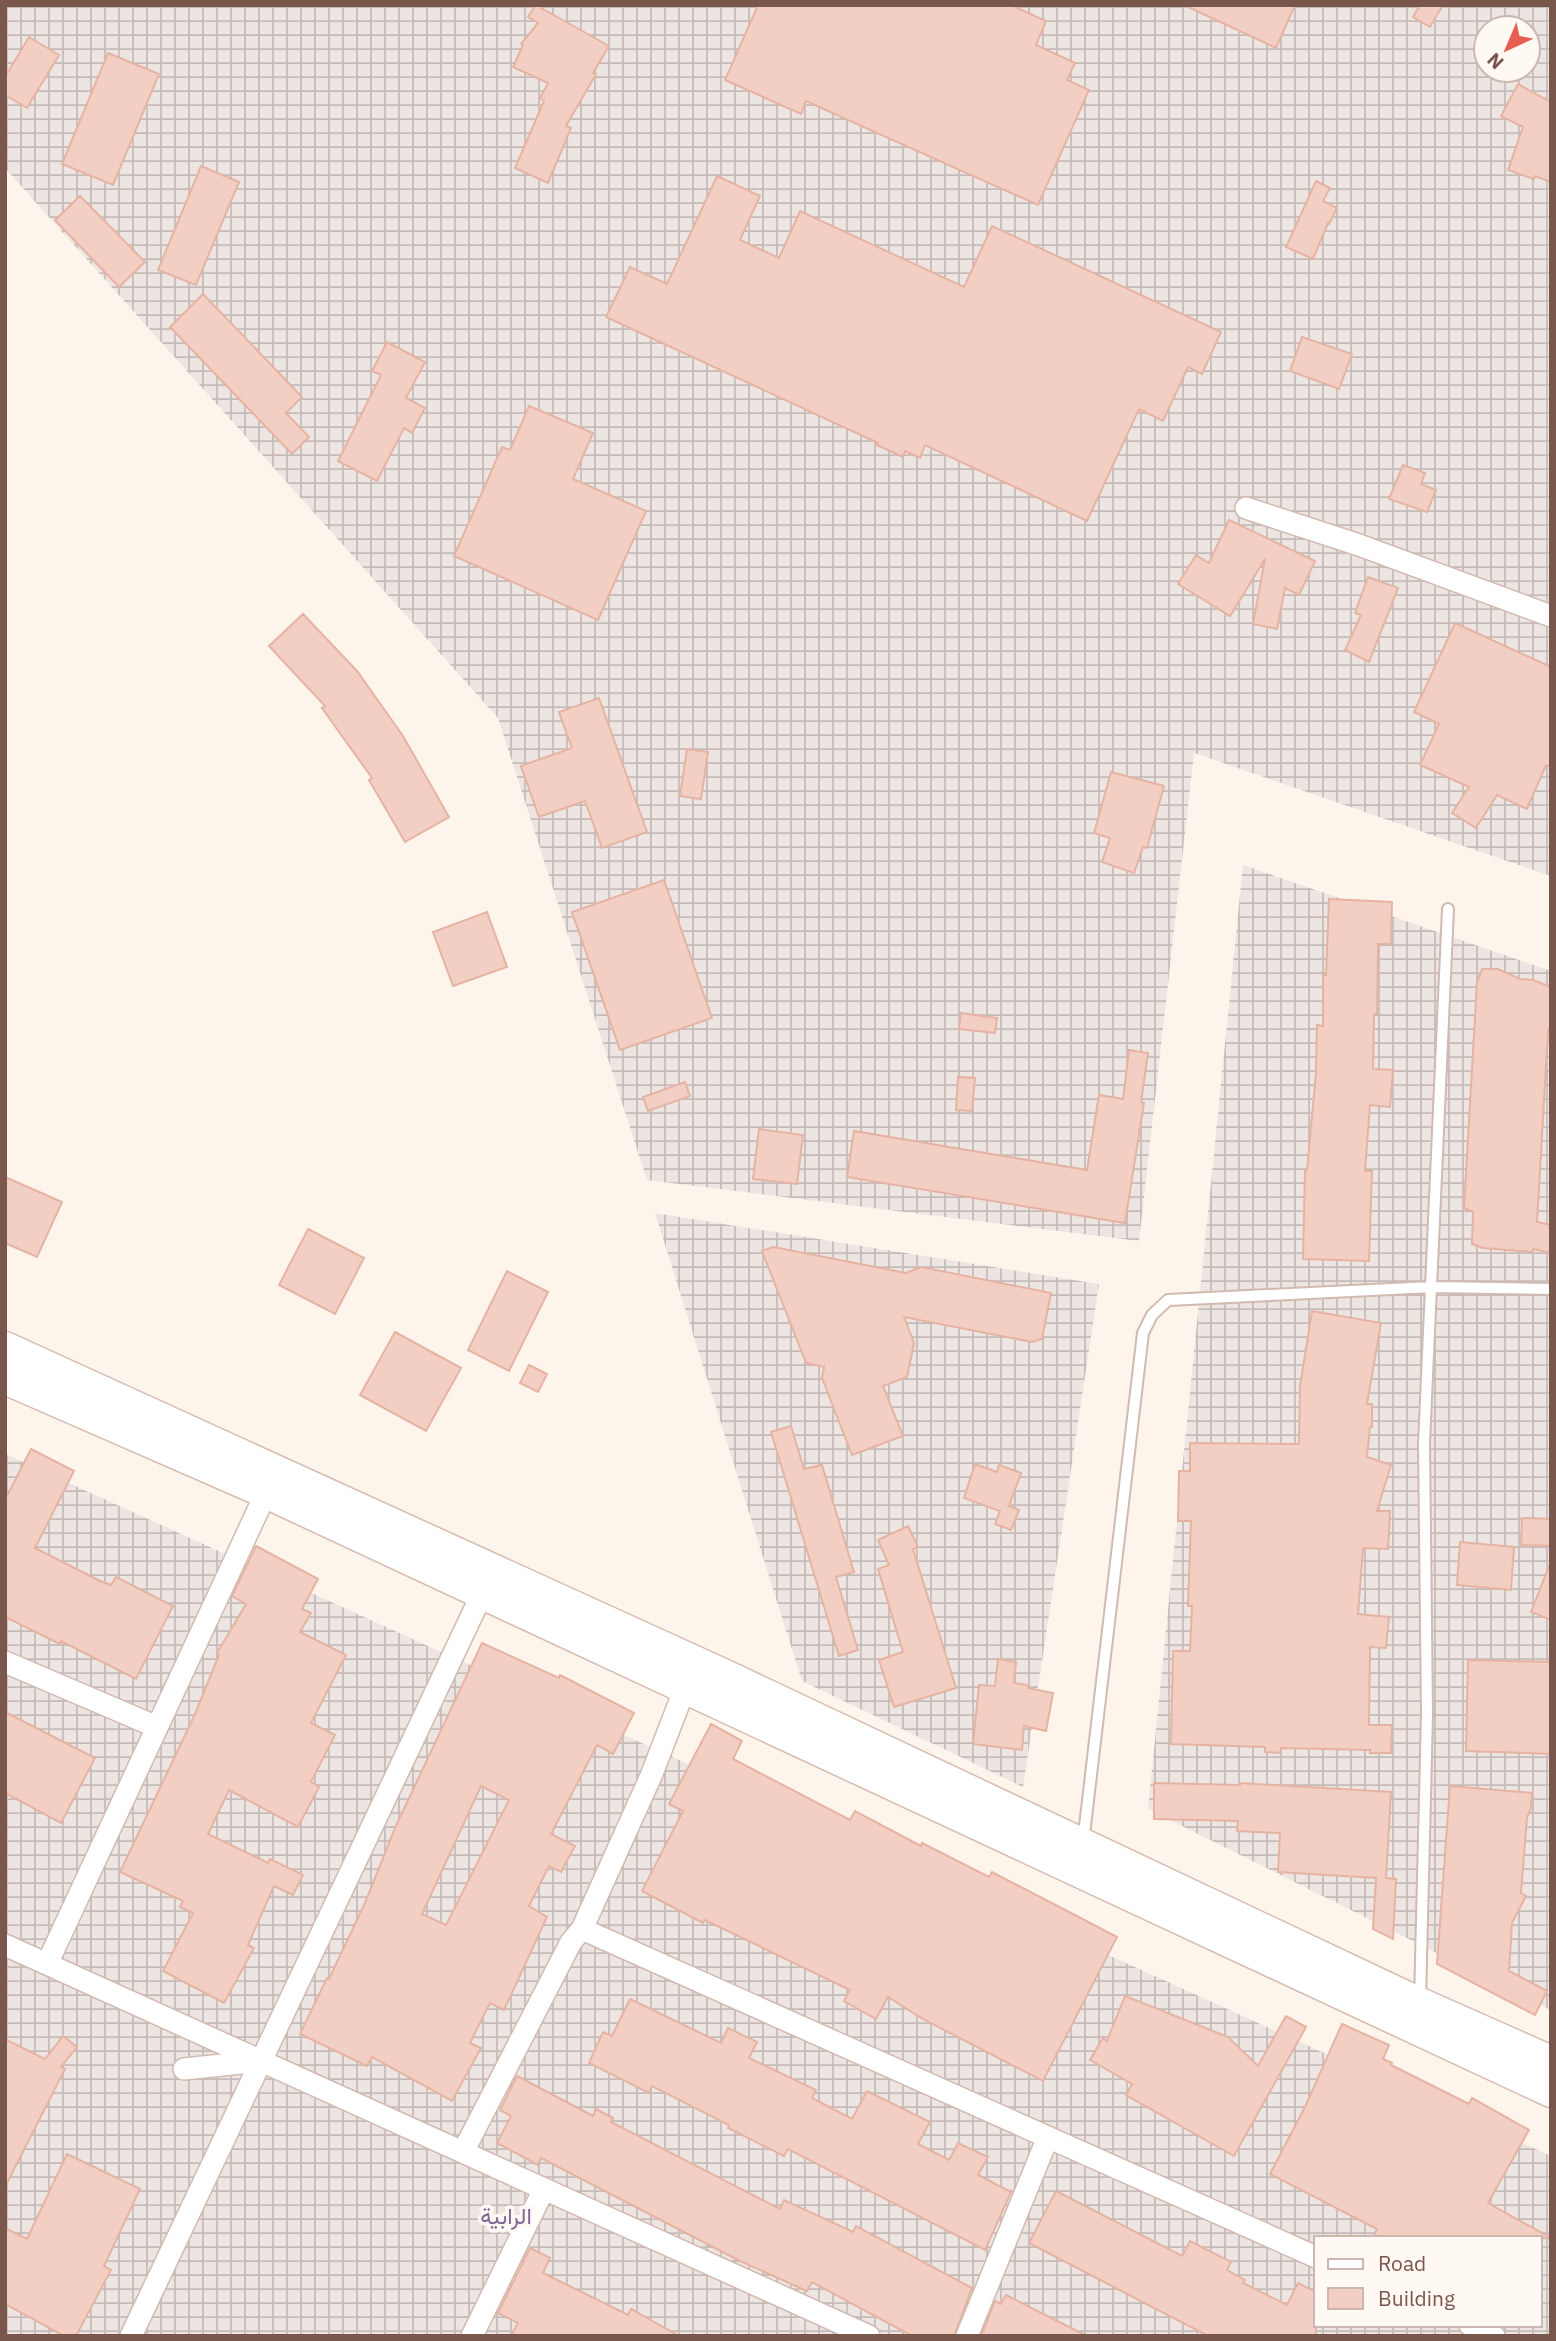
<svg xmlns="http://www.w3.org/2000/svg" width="1556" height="2341" font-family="'IBM Plex Sans',Vazirmatn,sans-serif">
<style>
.industrial{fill:url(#industrial-grid);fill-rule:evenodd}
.building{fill:#f3cfc3;stroke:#e6b3a3;stroke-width:2;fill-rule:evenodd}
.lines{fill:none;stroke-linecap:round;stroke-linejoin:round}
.lane-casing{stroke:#d1bab0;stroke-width:14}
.street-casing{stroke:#d1bab0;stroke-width:24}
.secondary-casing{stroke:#d6bcb0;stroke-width:33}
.lane{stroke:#fff;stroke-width:10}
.street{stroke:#fff;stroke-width:21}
.secondary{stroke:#fff;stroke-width:30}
.labels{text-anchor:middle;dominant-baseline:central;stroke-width:7;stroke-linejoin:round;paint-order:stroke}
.neighbourhood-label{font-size:23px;fill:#7e6695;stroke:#fff8f3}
</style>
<defs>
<pattern id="industrial-grid" width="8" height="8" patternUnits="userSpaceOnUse" patternTransform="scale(1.75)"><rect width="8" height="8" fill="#ede5e1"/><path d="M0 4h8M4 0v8" fill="none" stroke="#c5bcb9"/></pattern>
</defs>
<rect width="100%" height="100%" fill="#fdf4ec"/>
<!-- industrial -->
<path class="industrial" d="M5 5H1551V876L1194 753 1139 1241 647 1180 498 718 5 168ZM1486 28H1528V70H1486Z
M1243 865 1551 971V2010L1148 1809Z
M655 1213 1099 1284 1023 1787 802 1681Z
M5 1454 1551 2156V2336H5ZM1316 2238H1540V2325H1316Z"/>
<!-- building -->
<path class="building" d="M536 5 609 46 593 73 596 74 566 126 571 128 548 183 515 168 544 101 540 98 548 83 513 67 523 45 521 44 538 23 528 17Z
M758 5H1011L1046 21 1036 45 1075 63 1067 80 1089 90 1038 205 806 101 801 114 725 80Z
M1184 5H1295L1276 48Z
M1420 5H1443L1430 27 1413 17Z
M29 37 59 55 27 108 5 95V77Z
M108 53 159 74 113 185 62 164Z
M1518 84 1551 102V182L1535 176 1534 179 1508 170 1523 127 1501 116Z
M201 166 239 182 196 285 158 270Z
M717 176 760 196 740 240 779 258 800 211 964 287 992 226 1221 332 1202 374 1188 367 1163 421 1139 409 1087 521 925 445 920 458 905 451 903 457 877 445 878 443 606 317 630 267 667 284Z
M1316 181 1330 188 1323 201 1337 208 1329 224 1328 223 1313 259 1286 247Z
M80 196 145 262 119 287 55 220Z
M203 294 302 397 286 413 309 437 292 454 170 327Z
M1302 337 1352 354 1339 389 1290 371Z
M387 342 425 362 406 398 425 408 412 433 404 428 377 481 338 461 381 375 372 371Z
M529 406 593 433 573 479 646 511 598 620 454 556 502 447 510 450Z
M1403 465 1425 473 1421 484 1436 490 1427 512 1389 499Z
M1229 520 1315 561 1299 595 1285 588 1277 629 1253 624 1265 559 1230 616 1178 584 1196 555 1209 563Z
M1368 577 1398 588 1369 662 1345 650 1361 615 1355 613Z
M303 614 357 671 403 736 449 817 405 842 369 780 372 778 322 708 325 706 269 646Z
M1455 623 1551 667V767L1546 765 1527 809 1497 795 1476 828 1452 813 1469 787 1420 765 1439 724 1414 712Z
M599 698 647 832 602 848 585 801 539 817 521 766 572 748 559 712Z
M687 749 708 752 701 799 680 796Z
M1111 772 1164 786 1147 848 1143 847 1134 873 1102 862 1110 838 1094 833Z
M664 880 712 1018 620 1050 572 912Z
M1329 899 1392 902 1391 944H1378L1377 1014H1374L1373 1069 1393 1070 1390 1107 1370 1105 1365 1171H1372L1369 1261 1303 1259 1305 1170H1307L1316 1073 1317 1025 1323 1026V975H1326Z
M487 912 507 967 453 986 433 932Z
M1482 969H1498L1520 979 1533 980 1551 987V1025L1548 1031 1537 1222 1551 1225V1253L1533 1249 1532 1252 1483 1248 1472 1244 1473 1212 1464 1208 1477 982Z
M961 1013 997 1018 995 1033 959 1029Z
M1129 1050 1148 1053 1141 1102 1144 1103 1125 1223 847 1177 854 1131 1087 1170 1099 1095 1123 1099Z
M958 1077 975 1078 972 1111 956 1110Z
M685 1082 690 1096 648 1111 643 1097Z
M759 1129 803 1135 797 1184 753 1179Z
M5 1177 62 1202 37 1257 5 1243Z
M308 1229 364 1258 335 1314 279 1285Z
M773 1247 906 1273 921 1267 1051 1293 1042 1339 1032 1342 904 1317 914 1343 907 1377 883 1386 903 1436 852 1455 822 1378 824 1367 806 1363 762 1251Z
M507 1271 548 1292 509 1371 468 1350Z
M1312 1311 1381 1323 1367 1404H1372V1427H1370L1367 1457 1391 1465 1377 1511H1390L1388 1549 1363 1548 1358 1614 1389 1617 1386 1648 1370 1647 1369 1725H1392L1391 1753H1370V1750L1281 1748V1753L1265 1752V1747L1171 1744 1173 1651H1190L1192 1606H1188L1191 1521H1178L1179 1471H1190V1443L1299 1444 1300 1386Z
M395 1332 461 1368 426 1431 360 1395Z
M529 1365 547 1374 538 1392 520 1383Z
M791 1426 804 1469 822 1465 854 1572 836 1577 858 1650 839 1656 771 1432Z
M31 1449 74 1471 35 1548 100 1581 111 1585 116 1577 173 1606 136 1679 61 1641 60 1644 5 1617V1500Z
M975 1464 997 1472 999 1465 1021 1473 1009 1506 1019 1510 1011 1530 995 1524 1000 1511 964 1498Z
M1522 1518 1551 1519V1546L1521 1545Z
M908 1526 918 1547 913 1549 956 1688 894 1707 879 1660 903 1652 878 1569 889 1565 878 1540Z
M1460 1542 1514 1547 1511 1590 1457 1585Z
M256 1546 318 1579 302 1609 311 1613 300 1632 346 1655 311 1723 335 1735 311 1782 319 1787 298 1827 229 1790 208 1834 268 1863 270 1859 303 1875 293 1895 274 1886 248 1945 254 1948 224 2003 163 1971 193 1913 180 1907 183 1901 120 1872 195 1714 219 1655 217 1653 246 1604 232 1596Z
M1550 1564H1551V1620L1531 1612Z
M482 1643 559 1678 560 1675 634 1713 613 1754 597 1745 551 1834 575 1846 561 1872 549 1866 529 1906 547 1917 504 2010 490 2003 470 2043 481 2048 452 2101 372 2057 367 2066 300 2034 327 1978 329 1979 365 1903 395 1828ZM481 1786 509 1800 446 1925 422 1914Z
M998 1659 1016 1662 1014 1683 1028 1685V1688L1053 1693 1046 1731 1024 1726 1022 1750 973 1744 979 1685 995 1686Z
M1468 1660 1551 1662V1754L1466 1751Z
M5 1712 95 1758 61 1823 5 1793Z
M711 1724 742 1741 733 1759 850 1820 855 1811 921 1846 922 1843 989 1877 992 1872 1117 1937 1043 2081 921 2018 888 1997 876 2019 844 2001 850 1990 705 1920 703 1923 642 1891 683 1811 669 1804Z
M1154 1783 1240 1785V1783L1391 1792 1386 1878 1396 1879 1393 1939 1373 1929 1376 1878 1278 1872 1280 1833 1237 1831 1238 1821 1154 1819Z
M1450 1786 1532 1793 1531 1809 1527 1817 1521 1893 1526 1896 1512 1923 1509 1971 1547 1991 1535 2015 1437 1964Z
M1125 1996 1228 2037 1258 2066 1286 2016 1306 2027 1234 2156 1126 2095 1132 2084 1090 2060 1103 2038 1107 2041Z
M630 1999 721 2043 728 2028 757 2042 749 2058 816 2090 812 2098 852 2119 867 2091 930 2122 918 2144 949 2160 958 2143 988 2157 978 2175 1011 2192 985 2250 788 2149 784 2156 728 2128 729 2125 652 2086 649 2093 589 2063 603 2032 612 2036Z
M1342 2024 1389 2045 1383 2059 1392 2063 1391 2065 1469 2104 1472 2098 1529 2130 1488 2203 1551 2238H1373L1377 2229 1270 2174 1305 2107Z
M63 2036 77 2047 61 2067 65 2069 5 2187V2039L45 2059Z
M517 2076 593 2116 596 2109 613 2118 611 2122 780 2209 784 2200 853 2232 856 2226 972 2288 954 2336H912L812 2282 807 2291 740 2261 541 2158 538 2165 497 2143 511 2116 500 2110Z
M67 2154 140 2189 104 2266 111 2270 76 2336H64L5 2304V2228L27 2239Z
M1056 2191 1182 2256 1190 2241 1231 2262 1227 2270 1245 2280 1243 2283 1287 2305 1298 2283 1316 2292V2336H1208L1029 2243Z
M530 2248 550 2258 543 2273 628 2315 631 2309 679 2336H511L518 2323 498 2313Z
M1006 2295 1087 2336H981L995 2301 1001 2304Z"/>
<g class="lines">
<!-- lane casing -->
<g class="lane-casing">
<path id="lane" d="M1083 1843 1143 1333 1152 1315 1168 1300 1432 1287 1551 1289
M1420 2001 1427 1714 1424 1443 1448 909"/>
</g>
<!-- street casing -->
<g class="street-casing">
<path id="street" d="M1246 508 1359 545 1551 616
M5 1662 157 1727
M582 1929 1316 2257
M5 1945 869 2336
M47 1964 266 1493
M184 2069 259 2061
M463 2152 571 1942 582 1929 651 1776 685 1688
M1470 2325 1494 2336
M131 2336 482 1594
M472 2336 544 2189
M967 2336 1048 2137"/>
</g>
<!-- secondary casing -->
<g class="secondary-casing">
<path id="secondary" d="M5 1347 723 1674 1420 2003 1551 2061
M5 1379 266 1493 1551 2092"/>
</g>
<!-- lane -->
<use href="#lane" class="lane"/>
<!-- street -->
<use href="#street" class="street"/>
<!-- secondary -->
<use href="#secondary" class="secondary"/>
</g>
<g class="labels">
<!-- neighbourhood labels -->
<g class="neighbourhood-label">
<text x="506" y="2215">الرابية</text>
</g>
</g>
<!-- border -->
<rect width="1556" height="2341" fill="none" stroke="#7a574d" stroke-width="14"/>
<!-- legend -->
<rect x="1314" y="2236" width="228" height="91" fill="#fff8f3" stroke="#cab8b1" stroke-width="2"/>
<rect x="1328" y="2259" width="35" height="10" fill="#ffffff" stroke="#cab8b1" stroke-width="2"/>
<text x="1378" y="2271" font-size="21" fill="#7a574d">Road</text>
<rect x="1328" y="2288" width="35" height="21" fill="#f3cfc3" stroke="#cab8b1" stroke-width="2"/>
<text x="1378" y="2306" font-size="21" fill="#7a574d">Building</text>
<!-- north arrow -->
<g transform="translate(1507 49) rotate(224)"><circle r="33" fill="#fff8f3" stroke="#cab8b1" stroke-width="2"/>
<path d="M0-5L12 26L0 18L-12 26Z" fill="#e75e50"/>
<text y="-10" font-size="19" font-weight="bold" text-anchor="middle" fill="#7a574d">N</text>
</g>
</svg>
